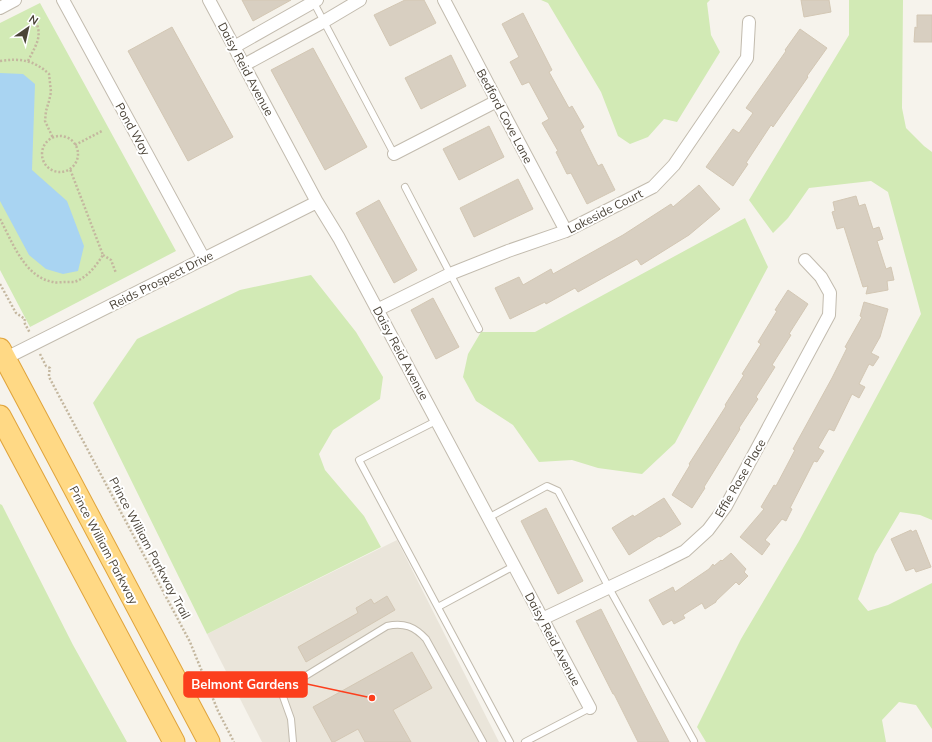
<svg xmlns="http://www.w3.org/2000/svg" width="932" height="742" font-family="Mulish,sans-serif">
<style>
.residential{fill:#eae5da}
.green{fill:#d2eab5}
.water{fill:#a9d4f2}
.building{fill:#d8cfc1;stroke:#d3c7b4}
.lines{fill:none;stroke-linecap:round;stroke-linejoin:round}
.service-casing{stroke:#c2bbae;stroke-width:8}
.minor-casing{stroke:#c2bbae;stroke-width:14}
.trunk-casing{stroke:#e0a43c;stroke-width:23}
.path{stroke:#c4b79f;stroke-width:2.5;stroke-dasharray:2 2;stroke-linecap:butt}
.service{stroke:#fff;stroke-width:6}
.minor{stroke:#fff;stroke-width:12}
.trunk{stroke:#ffd985;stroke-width:21}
.labels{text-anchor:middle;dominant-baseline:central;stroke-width:4;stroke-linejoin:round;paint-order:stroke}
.street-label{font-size:12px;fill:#4b4439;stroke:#fff}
.leader{fill:none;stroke:#fc3f1d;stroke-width:1.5}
.callout-dot{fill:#fc3f1d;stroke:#fff;stroke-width:1.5}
.callout{fill:#fc3f1d;stroke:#fc3f1d;stroke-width:1.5}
.callout-label{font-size:13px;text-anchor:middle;font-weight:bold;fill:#fff}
</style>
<rect width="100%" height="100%" fill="#f6f3ec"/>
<!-- residential -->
<path class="residential" d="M397 540 499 742H262L207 634Z"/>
<!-- green -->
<path class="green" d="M541 0H710L707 3 711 35 720 52 677 122 664 119 648 137 630 144 618 136 601 92 548 3Z
M849 0H903L902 108 906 128 924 146 932 152V520L920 515 900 512 875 554 858 599 868 611 888 605 932 583V729L916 705 899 702 882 720 886 742H706L697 727 741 639 799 541 921 314 888 192 871 181 809 188 788 218 773 233 749 200 849 35Z
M40 3 176 251 30 327 0 270V23Z
M745 218 768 267 675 443 642 474 598 468 572 460 539 462 513 425 476 401 463 377 468 354 481 332H535Z
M311 275 356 332 383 377 380 399 333 430 319 454 325 470 364 516 381 547 207 634 93 403 137 339 240 290Z
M0 504 2 505 73 645 127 742H0Z"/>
<!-- water -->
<path class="water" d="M0 73 23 74 35 84 32 170 67 201 84 246 78 271 63 274 46 269 29 255 0 201Z"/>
<!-- building -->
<path class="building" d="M242 0H291L253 21Z
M405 0H424L436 23 390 46 374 15Z
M801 0H829L831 12 804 17Z
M523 13 552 70 549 72 569 108 572 106 584 127 580 130 598 166 602 164 615 190 587 204 571 173 567 174 556 152 558 151 542 123 549 119 529 82 522 85 510 62 519 57 502 24Z
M917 15H932V42H914L915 27 917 28Z
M172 27 233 137 188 161 128 51Z
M800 29 827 48 807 76 808 77 773 127 771 125 746 163 748 164 733 186 706 167 733 129 739 133 753 113 746 108 786 51 785 50Z
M313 48 367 147 325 170 271 70Z
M451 55 466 86 421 109 405 78Z
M489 126 504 157 459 180 443 149Z
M518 179 533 209 474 237 460 208Z
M699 185 720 209 689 235 641 265 637 259 578 292 575 288 546 304 545 302 510 319 495 288 519 277 523 285 551 269 553 274 623 235 671 204 673 207Z
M856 196 859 206 865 204 873 229 879 227 883 239 877 241 886 269 891 267 894 280 887 281 888 290 866 294 868 286 863 287 844 227 837 229 832 212 835 211 833 202Z
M379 200 417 270 394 283 356 213Z
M788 290 808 304 789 334 791 335 772 365 775 367 756 397 758 399 739 428 740 429 704 487 705 488 692 508 672 495 690 465 689 464 726 406 725 405 744 375 742 374 761 344 758 342 777 311 775 310Z
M433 298 459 347 436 359 411 310Z
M864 302 888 309 880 337 871 353 879 357 873 366 869 364 859 384 865 387 859 398 852 394 834 431 829 429 818 448 824 451 817 462 814 461 790 508 792 509 786 521 782 519 765 540 770 544 762 555 740 537 764 509 761 507 774 485 776 486 795 450 793 449 832 378 847 348 845 347 862 317 860 316Z
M664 498 681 524 660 537 659 536 629 555 612 528 633 515 634 517Z
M546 508 583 581 558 594 521 521Z
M911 530 912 532 916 530 931 567 916 572 914 568 906 571 891 539Z
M731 553 746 569 744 572 748 576 739 585 736 582 716 601V602L705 609 702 603 683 615 685 618 674 624 672 620 663 625 649 600 673 587 675 592 709 569 713 564 714 566 721 560 722 561Z
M387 596 395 610 306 662 298 647 358 613 356 608 371 599 374 604Z
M601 609 643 692 669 742H638L614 694H613L576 621Z
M412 652 432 688 393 710 411 742H365L358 729 334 742H332L313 707Z"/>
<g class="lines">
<!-- service casing -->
<g class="service-casing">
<path id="service" d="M313 1 394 154
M405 187 479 329
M436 421 359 460 510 742
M488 518 547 486 558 491 609 588 694 741
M438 607 514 566
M293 742 291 719 281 691 387 626C404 622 415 627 426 639L483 742
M525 742 590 708"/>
</g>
<!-- minor casing -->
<g class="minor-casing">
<path id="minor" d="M63 0 204 259
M209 0 317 202 339 238 590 708
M444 0 497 101 566 231
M0 8 15 0
M234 47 317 0
M244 65 323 22 360 0
M394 154 497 101
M377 310 450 274 508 251 566 231 653 187 674 165 747 58 749 22
M0 361 317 202
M542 619 661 563 685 551 708 530 726 506 829 315 830 293 821 277 805 260"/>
</g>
<!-- trunk casing -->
<g class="trunk-casing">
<path id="trunk" d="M0 349 209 742
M0 416 174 742"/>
</g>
<!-- path -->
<path class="path" d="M0 61C20 58 34 60 49 74L51 92 49 101 46 111 45 121 53 138
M28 61C37 43 44 35 33 16
M42 154a18 18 0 1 1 36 0a18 18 0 1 1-36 0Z
M75 145 102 131
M0 219C12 241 24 277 53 282 56 283 61 282 65 282 68 282 71 282 74 282 87 278 96 266 103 255L70 169
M103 255 111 260 116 273
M0 284 16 313 25 319 24 322 30 333
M40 354 46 366 50 368 49 373V377L190 642 218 711 234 742"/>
<!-- service -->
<use href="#service" class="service"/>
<!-- minor -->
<use href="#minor" class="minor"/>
<!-- trunk -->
<use href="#trunk" class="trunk"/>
</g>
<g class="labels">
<!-- street labels -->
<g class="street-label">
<text transform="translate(246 69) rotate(62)">Daisy Reid Avenue</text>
<text transform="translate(505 116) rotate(62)">Bedford Cove Lane</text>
<text transform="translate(133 129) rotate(61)">Pond Way</text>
<text transform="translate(605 211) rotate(-27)">Lakeside Court</text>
<text transform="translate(161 280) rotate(-27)">Reids Prospect Drive</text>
<text transform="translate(401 353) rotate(62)">Daisy Reid Avenue</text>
<text transform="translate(740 478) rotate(-60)">Effie Rose Place</text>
<text transform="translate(104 545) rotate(62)">Prince William Parkway</text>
<text transform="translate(150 548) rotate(62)">Prince William Parkway Trail</text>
<text transform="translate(553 639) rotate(62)">Daisy Reid Avenue</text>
</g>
</g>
<!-- callouts -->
<path class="leader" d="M372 698L307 684"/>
<circle class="callout-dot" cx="372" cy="698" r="4"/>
<rect class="callout" x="184" y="672" width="123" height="25" rx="4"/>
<g class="callout-label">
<text x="245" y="689">Belmont Gardens</text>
</g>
<!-- north arrow -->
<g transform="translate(28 28) rotate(34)" stroke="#ffffff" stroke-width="3" paint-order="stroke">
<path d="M0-3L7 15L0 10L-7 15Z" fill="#4b4439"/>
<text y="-6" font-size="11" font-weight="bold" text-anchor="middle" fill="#4b4439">N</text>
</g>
</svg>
